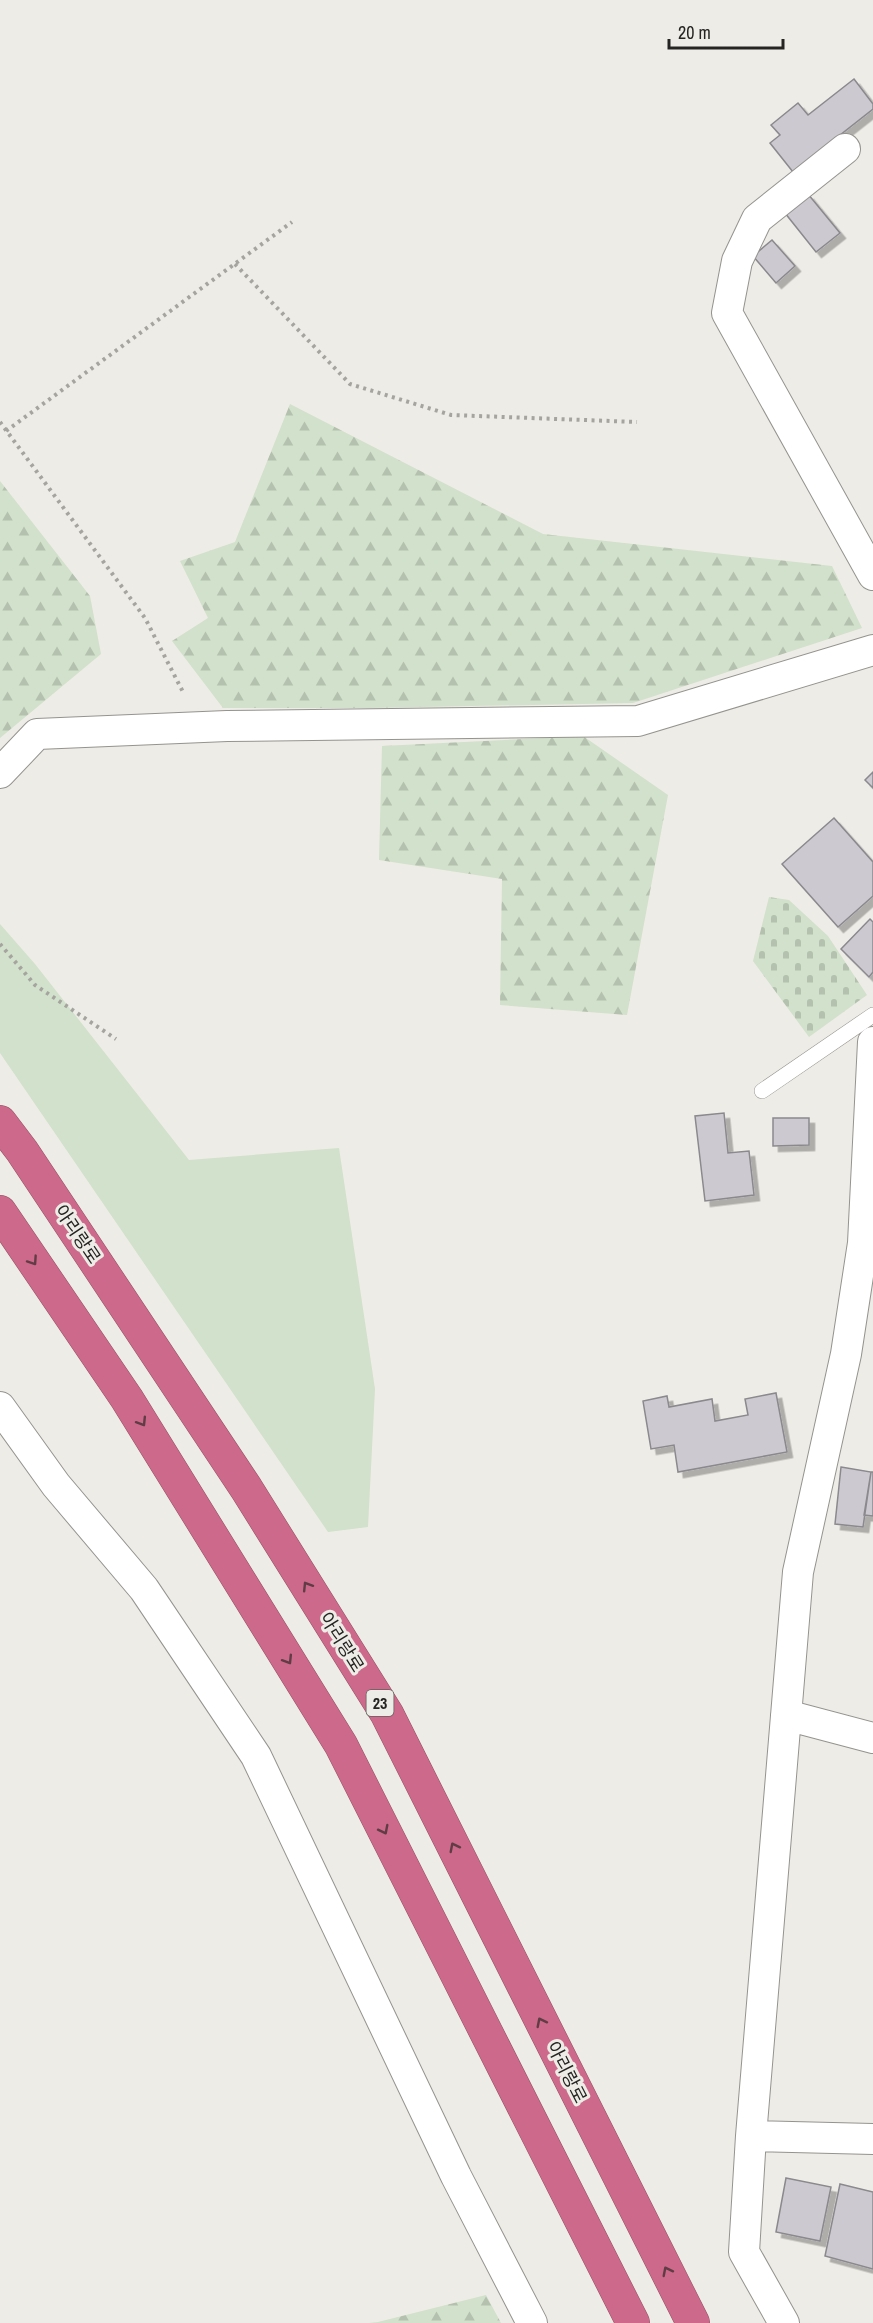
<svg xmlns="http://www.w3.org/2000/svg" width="873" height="2323" font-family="'Archivo Narrow','Noto Sans KR',sans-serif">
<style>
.green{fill:#d1e1cb}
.forest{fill:url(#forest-firs)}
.cemetery{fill:url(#cemetery-stones)}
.building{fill:#cccad0;stroke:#8b898e;stroke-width:1.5;filter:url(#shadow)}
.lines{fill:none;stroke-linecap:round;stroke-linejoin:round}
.lane-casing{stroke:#95938e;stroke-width:16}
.street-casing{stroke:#95938e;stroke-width:32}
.highway-casing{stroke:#925166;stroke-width:34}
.path{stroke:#a6a49f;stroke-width:4;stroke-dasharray:3 4.5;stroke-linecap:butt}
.lane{stroke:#fff;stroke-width:15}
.street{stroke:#fff;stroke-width:30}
.highway{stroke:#cd698a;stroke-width:33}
.oneway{stroke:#603c46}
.labels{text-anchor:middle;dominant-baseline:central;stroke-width:6;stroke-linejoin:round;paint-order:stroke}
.shield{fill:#eeece6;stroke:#61605d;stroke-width:1.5}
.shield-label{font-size:16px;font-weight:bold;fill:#252422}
.street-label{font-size:18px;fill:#252422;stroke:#eeece6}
</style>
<defs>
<pattern id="forest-firs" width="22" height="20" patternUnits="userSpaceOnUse" patternTransform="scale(1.5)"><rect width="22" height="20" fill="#d1e1cb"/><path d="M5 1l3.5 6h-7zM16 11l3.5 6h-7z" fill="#b3c1ae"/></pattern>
<pattern id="cemetery-stones" width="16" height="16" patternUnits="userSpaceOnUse" patternTransform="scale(1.5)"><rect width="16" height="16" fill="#d1e1cb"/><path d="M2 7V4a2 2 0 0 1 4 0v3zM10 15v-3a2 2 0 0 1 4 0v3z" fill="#b3c1ae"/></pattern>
<filter id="shadow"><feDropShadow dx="5.5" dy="5.5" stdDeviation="0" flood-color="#0004"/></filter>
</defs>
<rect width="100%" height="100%" fill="#eeece6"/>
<!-- green -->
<path class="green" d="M0 924 35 964 189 1160 339 1148 375 1389 368 1527 328 1532 0 1053Z"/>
<!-- forest -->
<path class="forest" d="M290 404 543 534 832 566 862 628 633 703 370 708H223L172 641 208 618 180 561 235 542Z
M0 481 90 596 101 654 0 738Z
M583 736 668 795 627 1015 500 1005 502 879 379 860 382 746Z
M486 2295 501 2323H369L378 2322Z"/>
<!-- cemetery -->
<path class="cemetery" d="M769 897 789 900 828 936 867 995 809 1037 753 961Z"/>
<!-- building -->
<path class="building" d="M854 79 873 104V109L793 172 770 143 780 135 771 125 798 103 808 115Z
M808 194 840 233 816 252 785 213Z
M772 240 795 266 776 283 753 256Z
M873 772V788L865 780Z
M834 818 873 862V896L838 927 782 864Z
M870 919 873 922V972L869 977 841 949Z
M724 1113 728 1153 749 1151 754 1195 705 1201 695 1116Z
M773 1118H809V1145L773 1146Z
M776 1393 787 1452 678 1472 674 1445 651 1449 643 1401 667 1396 669 1407 712 1399 715 1421 748 1415 745 1399Z
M841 1467 871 1472 863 1527 835 1524Z
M871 1472H873V1516L864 1515Z
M786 2178 831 2187 820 2241 776 2232Z
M840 2184 873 2192V2269L825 2256Z"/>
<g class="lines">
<!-- lane casing -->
<g class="lane-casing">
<path id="lane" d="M762 1091 873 1015"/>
</g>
<!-- street casing -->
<g class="street-casing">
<path id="street" d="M845 149 757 219 737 261 727 313 873 575
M0 773 37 734 227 726 638 721 873 650
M0 1407 56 1485 144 1589 256 1756 456 2176 532 2323
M786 1715 873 1738
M751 2136 873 2139
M784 2323 744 2252 751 2136 798 1572 846 1354 863 1243 873 1042"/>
</g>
<!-- highway casing -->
<g class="highway-casing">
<path id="highway" d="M0 1122 22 1151 246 1488 387 1714 693 2323
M0 1212 127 1399 341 1745 633 2323"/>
</g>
<!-- path -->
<path class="path" d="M235 264 350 384 451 415 637 422
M0 422 145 618 184 694
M6 431 292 222
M0 944 35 985 116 1039"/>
<!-- lane -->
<use href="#lane" class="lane"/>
<!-- street -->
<use href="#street" class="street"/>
<!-- highway -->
<use href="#highway" class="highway"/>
</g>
<!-- one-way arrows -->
<defs><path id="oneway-chevron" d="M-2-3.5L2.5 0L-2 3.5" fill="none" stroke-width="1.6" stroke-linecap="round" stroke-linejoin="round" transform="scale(1.5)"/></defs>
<g class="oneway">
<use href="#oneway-chevron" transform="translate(33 1261) rotate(56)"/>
<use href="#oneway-chevron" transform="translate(142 1422) rotate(58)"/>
<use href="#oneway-chevron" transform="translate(307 1586) rotate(-122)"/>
<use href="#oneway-chevron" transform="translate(288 1660) rotate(58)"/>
<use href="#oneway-chevron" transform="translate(384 1830) rotate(63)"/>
<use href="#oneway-chevron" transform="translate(454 1847) rotate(-117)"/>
<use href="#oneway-chevron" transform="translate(541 2022) rotate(-117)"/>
<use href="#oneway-chevron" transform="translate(667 2271) rotate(-117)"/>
</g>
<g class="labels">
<!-- shield labels -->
<rect class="shield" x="366.5" y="1690" width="27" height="26" rx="4.5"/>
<g class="shield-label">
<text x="380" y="1703">23</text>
</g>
<!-- street labels -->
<g class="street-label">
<text transform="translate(78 1234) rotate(56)">아리랑로</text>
<text transform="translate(342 1642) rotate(58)">아리랑로</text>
<text transform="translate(567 2072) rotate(63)">아리랑로</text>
</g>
</g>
<!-- scale -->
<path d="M669 39v9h114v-9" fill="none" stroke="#252422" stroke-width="3"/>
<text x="678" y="39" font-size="18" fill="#252422" stroke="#eeece6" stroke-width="4.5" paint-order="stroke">20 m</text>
</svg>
